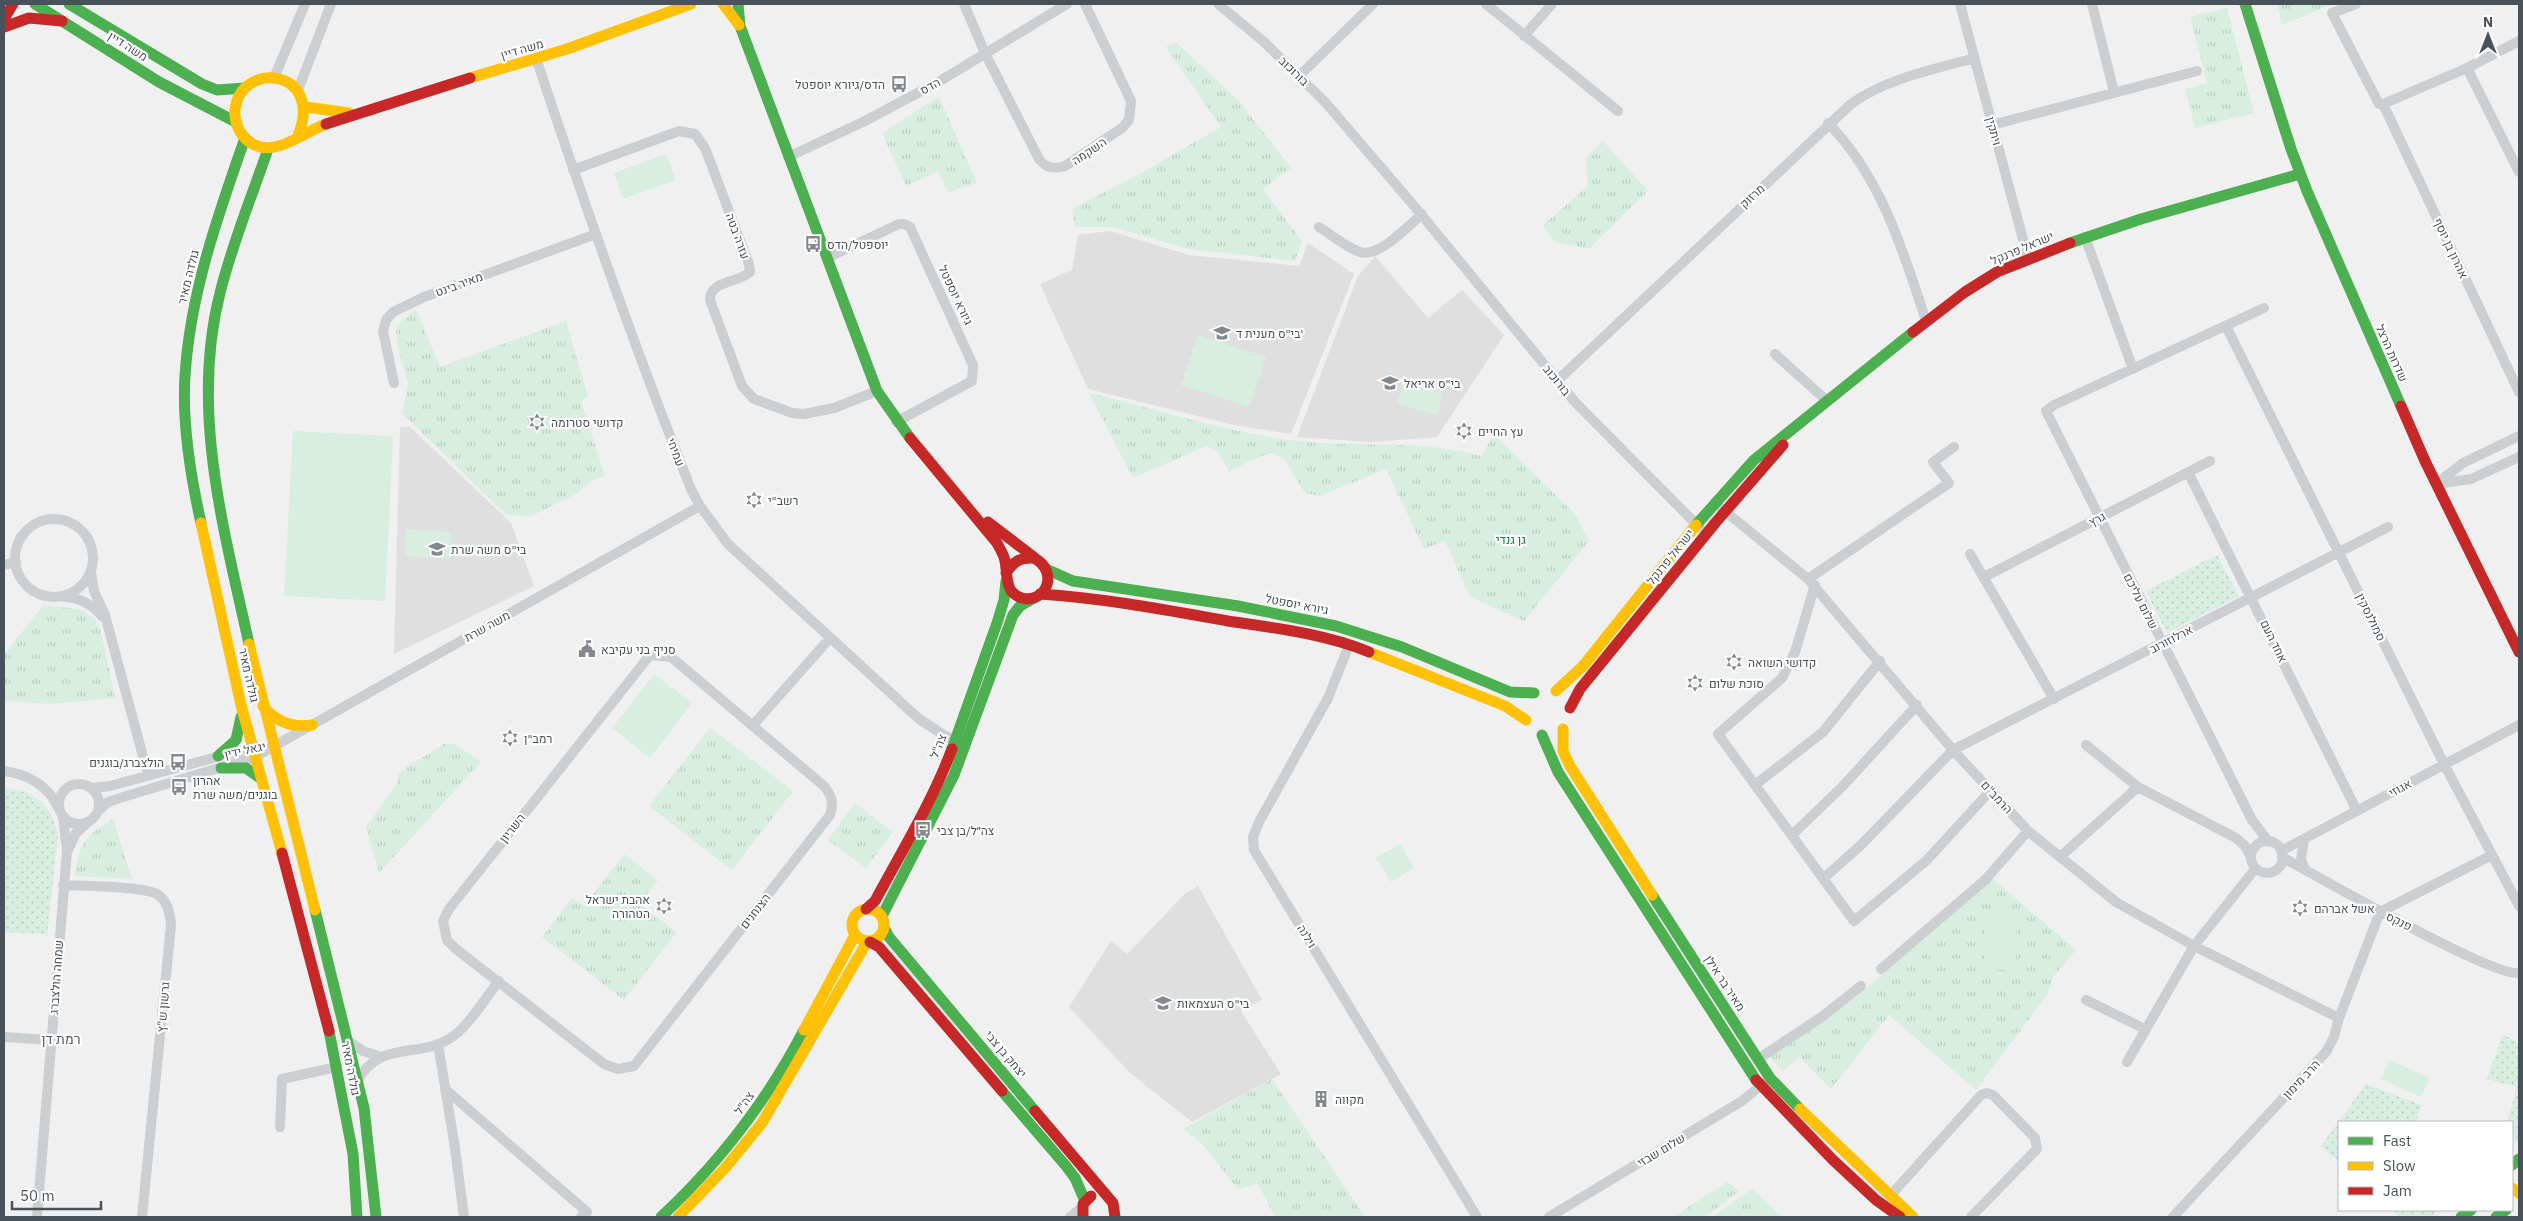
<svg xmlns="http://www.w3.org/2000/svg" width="2523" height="1221" font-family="'IBM Plex Sans',Heebo,sans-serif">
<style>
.education{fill:#dfdfdf}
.grass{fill:url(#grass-dots)}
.park{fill:url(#park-tufts)}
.garden{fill:#d7eee0}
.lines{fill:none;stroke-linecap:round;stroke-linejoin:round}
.street{stroke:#cccfd1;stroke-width:10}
.fast{stroke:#4caf50;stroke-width:11}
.slow{stroke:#ffc107;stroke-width:11}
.jam{stroke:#c62828;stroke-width:11}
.labels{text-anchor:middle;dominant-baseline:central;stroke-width:4.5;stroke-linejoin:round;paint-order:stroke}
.street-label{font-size:12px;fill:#49525b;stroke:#fff}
.poi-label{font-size:12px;fill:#49525b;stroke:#fff;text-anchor:start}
.park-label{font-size:12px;fill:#1e784e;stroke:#fff}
.neighbourhood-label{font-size:14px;fill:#5c5f64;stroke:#fff}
</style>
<defs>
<pattern id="grass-dots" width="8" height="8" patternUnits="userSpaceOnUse" patternTransform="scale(1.25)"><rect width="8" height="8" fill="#d7eee0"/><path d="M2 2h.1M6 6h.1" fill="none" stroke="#bacec2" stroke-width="1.8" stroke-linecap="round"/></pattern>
<pattern id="park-tufts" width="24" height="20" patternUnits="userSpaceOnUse" patternTransform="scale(1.25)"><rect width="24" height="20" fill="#d7eee0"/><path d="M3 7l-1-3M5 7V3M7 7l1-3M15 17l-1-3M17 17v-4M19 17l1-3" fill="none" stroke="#bacec2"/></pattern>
</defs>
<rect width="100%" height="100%" fill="#f1f0f0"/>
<!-- education -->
<path class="education" d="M1110 231 1189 255 1299 266 1308 243 1354 274 1291 434 1234 425 1088 389 1040 284 1072 270 1078 235Z
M1375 256 1428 318 1462 290 1504 335 1437 437 1372 442 1297 437 1358 276Z
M400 427H410L511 523 534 586 394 654Z
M1198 886 1262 1000 1241 1011 1281 1074 1192 1122 1129 1072 1069 1007 1111 941 1127 954 1185 894Z"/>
<!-- grass -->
<path class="grass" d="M2217 555 2239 596 2167 633 2146 591Z
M4 788C34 790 51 804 58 834L47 934 4 932Z
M2503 1034 2519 1044V1144L2512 1140V1122H2507L2517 1087 2487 1079Z
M2366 1084 2421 1105 2416 1122H2339V1162L2321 1146Z
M2391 1210H2439L2431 1217H2400Z"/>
<!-- park -->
<path class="park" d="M2277 4H2332L2282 25Z
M2227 8 2254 113 2195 128 2185 89 2207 83 2190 17Z
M1176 42 1239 101 1291 168 1263 189 1302 241 1295 261 1188 249 1113 227H1075L1072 209 1141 173 1221 127 1166 47Z
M939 97 977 183 948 192 938 171 906 186 882 133Z
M1603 141 1648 191 1589 249 1554 242 1543 225 1588 186 1586 158Z
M416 309 440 367 566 321 588 397 581 401 605 476 593 480 576 494 529 517 505 514 402 413 408 383 399 353 396 332 399 323Z
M1089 393C1161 410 1234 435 1308 442 1366 447 1425 440 1481 456L1494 435 1574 513 1589 541 1524 621 1470 597 1445 541 1424 549 1386 469 1320 496 1305 493 1284 459 1271 453 1249 461 1229 472 1218 451 1206 446 1133 478Z
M43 605 79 609 95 619 101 632 115 698 51 704 4 701V655Z
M710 728 793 791 732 870 649 806Z
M444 744H455L481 762 379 873 366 827 397 784 399 772Z
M855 803 893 832 866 868 828 840Z
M113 819 132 879 74 876C80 844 84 836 113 819Z
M624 854 658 880 640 904 677 932 624 1000 542 937 572 898 584 906Z
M1992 878 2076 950 2053 977 2047 995 1976 1090 1889 1015 1831 1089 1799 1057 1783 1071 1769 1057 1855 998Z
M1272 1079 1365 1217H1275L1258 1184 1238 1189 1201 1143 1183 1129Z
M1727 1182 1739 1191 1705 1217H1673Z
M1752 1189 1782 1217H1712Z"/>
<!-- garden -->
<path class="garden" d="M666 154 676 180 623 199 614 173Z
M1198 335 1266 357 1249 407 1181 385Z
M1403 383 1443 394 1437 415 1397 404Z
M293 431 393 436 385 601 284 596Z
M406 529 451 532 450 559 405 556Z
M654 674 692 703 650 758 612 728Z
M1400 844 1414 868 1391 882 1376 858Z
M1985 913H2017L2016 970 1984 969Z
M2389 1060 2430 1078 2421 1097 2381 1079Z"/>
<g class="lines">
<!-- street -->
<path class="street" d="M964 4 985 53 1039 159C1046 169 1055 169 1065 166L1122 128 1129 120 1131 101 1085 4
M1218 4 1263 41 1325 102 1415 207 1575 402 1700 528
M1486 4 1618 111
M1960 4 2028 258
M2092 4 2114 92
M2356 4 2332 13 2379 104H2383L2467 68 2519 41
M1524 36 1552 4
M536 58C584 203 634 347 691 489L700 506 728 544 918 718 942 734 959 742
M2467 68 2519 172
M1299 76 1373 4
M274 78 305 4
M298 90 331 4
M2383 104 2519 392
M1828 123C1881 177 1903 250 1926 321
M1992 125 2197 71
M788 157 865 121 940 81 1067 4
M573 170 679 131 695 134 705 148 749 264 750 272C737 284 710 280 710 300L742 386 754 399 792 413 804 414 834 408 877 391
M1319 227C1332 235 1346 247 1360 252 1379 258 1408 226 1422 214
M2085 237 2133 369
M827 258 899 224H904L910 227 973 365 972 381 896 422
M2264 308 2054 405 2046 411 2252 820 2269 842
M2226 326 2444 764 2519 906
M1775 354 1827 401
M1557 381 1851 104C1887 78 1932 70 1975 58
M394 383 383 331 386 320 393 312 424 297 596 234
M2188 472 2357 811
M2436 484 2463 463 2519 436
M2436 484 2471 479 2519 457
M1721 508 1808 579 1953 750 2028 831 2116 902 2194 946 2339 1018
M15 558a39 39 0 1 1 78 0a39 39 0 1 1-78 0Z
M1970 554 2054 699
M4 565 16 562
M91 572 94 591 105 615 148 775
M1984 577 2210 461
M1808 579 1949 483 1933 462 1954 447
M1815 585 1795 652 1782 678 1718 734 1854 921 1927 860 1991 790
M65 597C81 598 93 605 103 617
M1349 645 1328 698 1259 822 1253 837 1254 850 1477 1217
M650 655 671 657 824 786C832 796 834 802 830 815L634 1066 618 1069 604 1064 456 949 447 940 443 921 449 909Z
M754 724 830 638
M2086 745 2138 787 2236 838 2245 846 2251 857
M4 771C28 774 49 786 59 809
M59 804a20 20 0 1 1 40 0a20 20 0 1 1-40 0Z
M1755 785 1823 732 1880 661
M92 788 110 786 257 746
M98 811 108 802 120 798 255 757 700 506
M1793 834 1842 787 1917 705
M2304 839 2301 860 2305 869
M2251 857a16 16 0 1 1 32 0a16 16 0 1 1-32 0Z
M68 850 76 833 87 823
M2281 851 2519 725
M2061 856 2138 787
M2282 857C2317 876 2493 978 2519 973
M1823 879 1862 844 1953 750 2388 527
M63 885C83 886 142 886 157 894 168 901 170 914 171 925L142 1217
M1881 969 1985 880 2028 831
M2086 1000 2145 1029
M4 1037 51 1040
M348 1041 363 1051 381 1057
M438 1044 455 1148 464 1217
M1758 1059 1823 1016 1861 986
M2127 1062 2194 946 2255 869
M358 1080C380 1040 419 1058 449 1039 467 1029 486 997 499 981
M445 1089 587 1212 581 1217
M280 1127 282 1079 337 1067
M1890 1196 1981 1095 1987 1093 1993 1095 2035 1138 2037 1149 1971 1217
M37 1217 67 851 63 817
M1070 1217 1082 1207
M1549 1217 1742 1101 1764 1083
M2173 1217 2326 1052 2334 1037 2339 1018 2380 912 2492 855"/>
<!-- fast -->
<path class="fast" d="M35 4 159 82 236 122
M69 4 202 84 217 90 245 88
M738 4 740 26 877 391 910 438
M2245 4 2291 149 2307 191 2401 406
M2070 243 2141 219 2300 174
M201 523C191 478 182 422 185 376 190 294 218 215 245 138
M1696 525 1754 460 1913 332
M1046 569 1073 581 1238 606 1336 626 1402 647 1510 692 1534 693
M249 644C224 530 190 410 220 293 232 244 252 196 268 149
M1542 735 1558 772 1756 1080
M952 749 997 623 1004 600 1006 581
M218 756 236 740 241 717
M221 768H246L260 778
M1652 895 1770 1078 1800 1109
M315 910 364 1108 376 1217
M882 916 954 775 1013 615 1020 606 1034 598
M884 928 889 937 1035 1111
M329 1031 353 1154 357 1217
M1002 1091 1066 1166 1075 1178 1085 1201
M2512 1165 2519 1159
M661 1217C719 1163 767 1101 804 1030
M2461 1217 2471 1210
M2496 1217 2506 1210"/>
<!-- slow -->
<path class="slow" d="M723 4 739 25
M470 78 567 49 691 4
M306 107 349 113
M298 136C325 68 240 60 235 110 234 120 238 131 245 138 270 163 301 133 326 124
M201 523 241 705 282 853
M249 644 315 910
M1369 652 1505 706 1526 720
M1556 691 1583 666 1696 525
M263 706C276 722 292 728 312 725
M1563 729V751L1570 766 1652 895
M852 925a16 16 0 1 1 32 0a16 16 0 1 1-32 0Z
M804 1030 855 935
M1800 1109 1913 1217
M2512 1188 2519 1193
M678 1217 726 1167 762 1123 867 942"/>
<!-- jam -->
<path class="jam" d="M4 19 13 4
M4 27 29 18 62 21
M326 124 470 78
M1913 332 1965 292 1997 272 2070 243
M2401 406 2425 461 2519 652
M910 438 997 543C1000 549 1004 555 1005 561 1008 575 1004 593 1022 598 1047 604 1059 571 1034 558 1020 557 1013 562 1006 573
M988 522 1035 558
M1040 594C1103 598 1166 610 1228 621 1275 628 1326 634 1369 652
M1570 708 1580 689 1716 522 1783 445
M282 853 329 1031
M866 909 875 901C902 851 932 802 952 749
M870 942 879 947 1002 1091
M1756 1080 1833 1160 1876 1200 1900 1217
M1035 1111 1113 1203 1115 1217
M1083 1217V1204L1091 1196"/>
</g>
<!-- icons -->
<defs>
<g id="bus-bare" transform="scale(1.35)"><path d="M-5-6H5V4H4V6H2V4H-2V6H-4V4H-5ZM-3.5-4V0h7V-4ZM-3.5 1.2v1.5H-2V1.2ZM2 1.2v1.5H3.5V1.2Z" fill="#84898f" stroke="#fff" stroke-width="2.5" paint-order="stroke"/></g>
<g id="school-bare" transform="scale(1.35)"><path d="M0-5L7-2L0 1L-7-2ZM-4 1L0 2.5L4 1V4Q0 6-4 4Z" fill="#84898f" stroke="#fff" stroke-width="2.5" paint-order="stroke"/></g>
<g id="synagogue-bare" transform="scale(1.35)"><path d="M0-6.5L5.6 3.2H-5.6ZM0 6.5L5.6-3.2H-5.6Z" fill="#84898f" stroke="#fff" stroke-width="2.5" paint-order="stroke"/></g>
<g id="civic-bare" transform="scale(1.35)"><path d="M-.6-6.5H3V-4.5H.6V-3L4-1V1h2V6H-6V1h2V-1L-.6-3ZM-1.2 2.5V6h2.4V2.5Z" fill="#84898f" stroke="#fff" stroke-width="2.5" paint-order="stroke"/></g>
<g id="building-bare" transform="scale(1.35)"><path d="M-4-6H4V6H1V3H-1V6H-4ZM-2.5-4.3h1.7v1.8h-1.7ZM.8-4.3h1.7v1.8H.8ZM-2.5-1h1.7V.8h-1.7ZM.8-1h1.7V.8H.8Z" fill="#84898f" stroke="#fff" stroke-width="2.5" paint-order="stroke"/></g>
</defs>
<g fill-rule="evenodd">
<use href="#bus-bare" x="899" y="84"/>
<use href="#bus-bare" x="813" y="244"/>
<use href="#school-bare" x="1222" y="333"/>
<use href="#school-bare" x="1390" y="383"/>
<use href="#synagogue-bare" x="537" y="422"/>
<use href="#synagogue-bare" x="1464" y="431"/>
<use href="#synagogue-bare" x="754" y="500"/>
<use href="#school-bare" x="437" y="549"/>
<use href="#civic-bare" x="587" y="649"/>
<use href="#synagogue-bare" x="1734" y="662"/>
<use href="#synagogue-bare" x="1695" y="683"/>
<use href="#synagogue-bare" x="510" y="738"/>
<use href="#bus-bare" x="178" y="762"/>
<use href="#bus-bare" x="179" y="787"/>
<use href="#bus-bare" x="923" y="830"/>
<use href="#synagogue-bare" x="664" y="906"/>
<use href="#synagogue-bare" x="2300" y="908"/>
<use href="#school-bare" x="1163" y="1003"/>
<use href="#building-bare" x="1321" y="1099"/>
</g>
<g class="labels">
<!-- street labels -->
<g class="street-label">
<text transform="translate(128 46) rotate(32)">משה דיין</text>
<text transform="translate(522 49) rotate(-16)">משה דיין</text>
<text transform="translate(1294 71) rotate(44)">בורוכוב</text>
<text transform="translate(930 86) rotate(-29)">הדס</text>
<text transform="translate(1994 131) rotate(75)">ויתקין</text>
<text transform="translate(1089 151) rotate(-34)">השקמה</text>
<text transform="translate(1752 196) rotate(-43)">מרזוק</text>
<text transform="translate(738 236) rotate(70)">עזרה בטה</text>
<text transform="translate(2022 248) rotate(-23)">ישראל פרנקל</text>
<text transform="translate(2451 248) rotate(65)">אהרון בן יוסף</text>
<text transform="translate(188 277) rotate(-76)">גולדה מאיר</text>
<text transform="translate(459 284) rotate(-20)">מאיר בינט</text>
<text transform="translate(956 295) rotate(65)">גיורא יוספטל</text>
<text transform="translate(2392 353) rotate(66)">שדרות הרצל</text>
<text transform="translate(1557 380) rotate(51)">בורוכוב</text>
<text transform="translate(676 452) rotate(69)">עמיחי</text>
<text transform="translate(2097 519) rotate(-27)">גרץ</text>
<text transform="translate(1670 557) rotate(-51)">ישראל פרנקל</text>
<text transform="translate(2141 601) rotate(63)">שלום עליכם</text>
<text transform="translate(1297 604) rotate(11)">גיורא יוספטל</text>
<text transform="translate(2371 617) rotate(64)">סמולנסקין</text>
<text transform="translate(487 626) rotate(-29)">משה שרת</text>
<text transform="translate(2171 639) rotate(-27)">ארלוזורוב</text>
<text transform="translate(2274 641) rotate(64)">אחד העם</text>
<text transform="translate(249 675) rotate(77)">גולדה מאיר</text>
<text transform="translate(938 746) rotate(-68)">צה"ל</text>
<text transform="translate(245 750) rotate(-12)">יגאל ידין</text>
<text transform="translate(2400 788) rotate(-28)">אגוזי</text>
<text transform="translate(1997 797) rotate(47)">הרמב"ם</text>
<text transform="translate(512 828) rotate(-52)">השריון</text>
<text transform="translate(755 911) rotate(-52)">הצנחנים</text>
<text transform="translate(2399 921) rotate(26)">פנקס</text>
<text transform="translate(1307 936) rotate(59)">וילנה</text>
<text transform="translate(56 977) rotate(-86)">שמחה הולצברג</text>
<text transform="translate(1725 983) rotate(57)">מאיר בר אילן</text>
<text transform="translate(163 1007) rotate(-85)">גרשון ש"ץ</text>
<text transform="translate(1006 1054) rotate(50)">יצחק בן צבי</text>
<text transform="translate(351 1068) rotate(79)">גולדה מאיר</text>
<text transform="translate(2301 1079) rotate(-47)">הרב מימון</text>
<text transform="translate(744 1103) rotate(-56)">צה"ל</text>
<text transform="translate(1661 1150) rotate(-31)">שלום שבזי</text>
</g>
<!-- poi labels -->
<g class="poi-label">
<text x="885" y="84" text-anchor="end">הדס/גיורא יוספטל</text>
<text x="827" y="244">יוספטל/הדס</text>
<text x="1236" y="333">בי"ס מענית ד'</text>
<text x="1404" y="383">בי"ס אריאל</text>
<text x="551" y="422">קדושי סטרומה</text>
<text x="1478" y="431">עץ החיים</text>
<text x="768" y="500">רשב"י</text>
<text x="451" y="549">בי"ס משה שרת</text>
<text x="601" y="649">סניף בני עקיבא</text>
<text x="1748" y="662">קדושי השואה</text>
<text x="1709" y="683">סוכת שלום</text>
<text x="524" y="738">רמב"ן</text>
<text x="164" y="762" text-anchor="end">הולצברג/בוגנים</text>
<text x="193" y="780">אהרון<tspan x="193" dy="14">בוגנים/משה שרת</tspan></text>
<text x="937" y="830">צה״ל/בן צבי</text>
<text x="650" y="899" text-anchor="end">אהבת ישראל<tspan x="650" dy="14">הטהורה</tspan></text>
<text x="2314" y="908">אשל אברהם</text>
<text x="1177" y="1003">בי"ס העצמאות</text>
<text x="1335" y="1099">מקווה</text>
</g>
<!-- park labels -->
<g class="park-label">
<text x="1511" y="539">גן גנדי</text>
</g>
<!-- neighbourhood labels -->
<g class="neighbourhood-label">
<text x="61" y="1039">רמת דן</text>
</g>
</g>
<!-- border -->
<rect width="2523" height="1221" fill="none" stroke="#49525b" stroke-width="10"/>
<!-- legend -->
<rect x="2338" y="1121" width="175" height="90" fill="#ffffff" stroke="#b6babd"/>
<rect x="2348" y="1137" width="25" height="8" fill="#4caf50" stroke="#b6babd"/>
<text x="2383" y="1146" font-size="15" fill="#49525b">Fast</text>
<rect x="2348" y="1162" width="25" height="8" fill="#ffc107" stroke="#b6babd"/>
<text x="2383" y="1171" font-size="15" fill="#49525b">Slow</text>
<rect x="2348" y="1187" width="25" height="8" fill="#c62828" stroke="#b6babd"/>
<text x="2383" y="1196" font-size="15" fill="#49525b">Jam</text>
<!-- north arrow -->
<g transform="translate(2488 35)" stroke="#ffffff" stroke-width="4" paint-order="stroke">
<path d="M0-4L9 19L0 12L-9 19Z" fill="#49525b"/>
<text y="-8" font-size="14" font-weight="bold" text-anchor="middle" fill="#49525b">N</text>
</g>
<!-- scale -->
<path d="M12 1201v8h89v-8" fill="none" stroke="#49525b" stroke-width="2.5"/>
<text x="20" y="1201" font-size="15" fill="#49525b" stroke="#ffffff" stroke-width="4" paint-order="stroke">50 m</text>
</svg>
